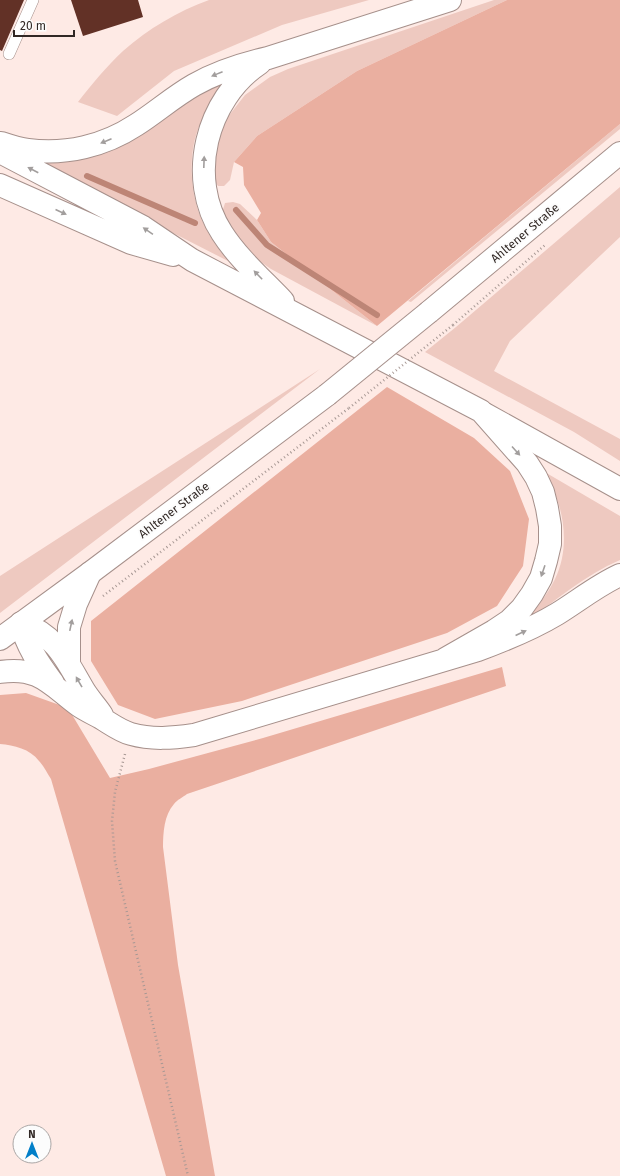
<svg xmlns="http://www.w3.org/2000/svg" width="620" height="1176" font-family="'Fira Sans',sans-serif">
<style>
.green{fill:#eec9c0}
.forest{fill:#eaafa0}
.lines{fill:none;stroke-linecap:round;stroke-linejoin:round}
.stream{stroke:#bd8576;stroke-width:6}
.building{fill:#623126}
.lane-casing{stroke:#a6908b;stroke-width:12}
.secondary-casing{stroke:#a6908b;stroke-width:24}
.primary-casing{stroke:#a6908b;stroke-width:24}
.highway-casing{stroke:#a6908b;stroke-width:24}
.path{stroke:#a79894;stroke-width:2.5;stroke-dasharray:1 3;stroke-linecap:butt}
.lane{stroke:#fff;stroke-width:11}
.secondary{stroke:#fff;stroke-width:22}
.primary{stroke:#fff;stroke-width:22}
.highway{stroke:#fff;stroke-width:22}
.secondary-bridge-casing{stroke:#a6908b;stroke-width:24;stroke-linecap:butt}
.path-bridge{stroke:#a79894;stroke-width:2.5;stroke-dasharray:1 3;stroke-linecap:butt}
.secondary-bridge{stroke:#fff;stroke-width:22}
.oneway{fill:#a29e9d}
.labels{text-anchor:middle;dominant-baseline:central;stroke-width:4;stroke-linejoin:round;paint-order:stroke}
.street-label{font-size:12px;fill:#312825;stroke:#fcfcfc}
</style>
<rect width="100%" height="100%" fill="#feeae5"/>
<!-- green -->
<path class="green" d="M209 0H369L282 25 174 71 117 116 78 102C92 84 106 67 123 51 148 29 178 11 209 0Z
M494 0H507L357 71 257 136 234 162 230 180 224 186H218L213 179 215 148 227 118 245 95 270 77 288 69Z
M239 70C227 85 214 100 204 117 187 144 189 189 201 218 206 230 213 241 221 252 224 255 227 257 228 261L34 162 154 122Z
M620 124V129L411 302 408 301Z
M620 187V237L510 341 494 371 620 439V461L574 432 425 352 456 327Z
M233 202 240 204 257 220 271 242 377 326 271 269 252 256 221 216 225 203Z
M320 369 0 613V576Z
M543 471 620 516V560C585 575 556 600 526 622 536 608 548 594 555 579 572 544 563 501 543 471Z"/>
<!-- forest -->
<path class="forest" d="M507 0H620V124L377 326 271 242 257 220 261 213 244 185 243 167 234 162 257 136 357 71Z
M387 387 474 438 510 471 529 519 523 566 497 606 447 633 242 701 155 719 118 705 91 661V621Z
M502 667 506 686 187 794C183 797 177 800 174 804 164 815 163 833 163 847L178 965 215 1176H166L51 779C47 773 44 766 39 761 30 749 14 745 0 744V695L26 693 68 708 110 778 149 769 263 738Z"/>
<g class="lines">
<!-- stream -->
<path class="stream" d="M87 176 195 223
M236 210 267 245 377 315"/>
</g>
<!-- building -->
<path class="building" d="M0 0H24L2 51 0 50Z
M71 0H138L143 17 83 36Z"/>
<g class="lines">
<!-- lane casing -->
<g class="lane-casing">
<path id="lane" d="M9 54 33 0"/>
</g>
<!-- secondary casing -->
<g class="secondary-casing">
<path id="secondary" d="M429 312 620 153
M0 639 90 573 327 395"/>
</g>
<!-- primary casing -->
<g class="primary-casing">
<path id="primary" d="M485 414 620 489"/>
</g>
<!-- highway casing -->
<g class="highway-casing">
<path id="highway" d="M260 63C206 99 186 178 222 233 238 258 262 279 283 301
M1 143C10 146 19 149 28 150 66 155 104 146 136 125 155 113 173 97 194 85 217 72 242 64 268 58L450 0
M0 152 143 227 192 260 481 411 527 463 536 477 543 492 547 508 550 526V544L546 561 541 578 532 594 522 608 509 621 494 631 445 659
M0 185 131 243 173 255
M69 664V627L76 604 90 573
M0 672C38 666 50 684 78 705 85 710 94 714 101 718 111 724 120 731 131 734 152 740 173 738 194 735L478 650C505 640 532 629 557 614 578 601 598 585 620 575
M53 683C40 665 26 646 21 623 57 635 67 662 85 692 90 700 97 707 102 715"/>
</g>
<!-- path -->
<path class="path" d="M453 325 545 245
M103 596 349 408
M125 754 115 792 112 821 115 861 188 1176"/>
<!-- lane -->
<use href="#lane" class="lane"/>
<!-- secondary -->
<use href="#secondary" class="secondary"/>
<!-- primary -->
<use href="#primary" class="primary"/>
<!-- highway -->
<use href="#highway" class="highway"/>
<!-- secondary-bridge casing -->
<g class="secondary-bridge-casing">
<path id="secondary-bridge" d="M327 395 429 312"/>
</g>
<!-- path-bridge -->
<path class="path-bridge" d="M349 408 453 325"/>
<!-- secondary-bridge -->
<use href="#secondary-bridge" class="secondary-bridge"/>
</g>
<!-- one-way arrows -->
<defs><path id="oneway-solid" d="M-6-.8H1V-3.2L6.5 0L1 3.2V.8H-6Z"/></defs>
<g class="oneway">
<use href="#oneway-solid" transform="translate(217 74) rotate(158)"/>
<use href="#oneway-solid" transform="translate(106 141) rotate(157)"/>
<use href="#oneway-solid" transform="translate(204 162) rotate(-88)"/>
<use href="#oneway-solid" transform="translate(33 170) rotate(-152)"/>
<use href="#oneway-solid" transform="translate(61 212) rotate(24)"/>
<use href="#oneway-solid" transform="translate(148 231) rotate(-146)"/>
<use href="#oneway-solid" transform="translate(258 275) rotate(-134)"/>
<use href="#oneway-solid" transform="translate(516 451) rotate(48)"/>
<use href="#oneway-solid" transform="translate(543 571) rotate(109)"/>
<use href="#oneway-solid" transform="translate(71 625) rotate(-78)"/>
<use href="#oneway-solid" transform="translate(521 633) rotate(-25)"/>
<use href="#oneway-solid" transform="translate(79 682) rotate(-120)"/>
</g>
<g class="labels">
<!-- street labels -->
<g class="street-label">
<text transform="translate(525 233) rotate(-40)">Ahltener Straße</text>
<text transform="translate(174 510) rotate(-37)">Ahltener Straße</text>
</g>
</g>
<!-- north arrow -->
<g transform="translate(32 1144)"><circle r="19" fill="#fcfcfc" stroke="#aba7a6"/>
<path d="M0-3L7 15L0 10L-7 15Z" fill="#027fc8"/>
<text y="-6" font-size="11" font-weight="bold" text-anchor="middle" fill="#312825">N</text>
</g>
<!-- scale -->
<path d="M14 30v6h60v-6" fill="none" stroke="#312825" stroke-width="2"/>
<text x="20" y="30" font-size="12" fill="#312825" stroke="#fcfcfc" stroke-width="3" paint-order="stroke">20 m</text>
</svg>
